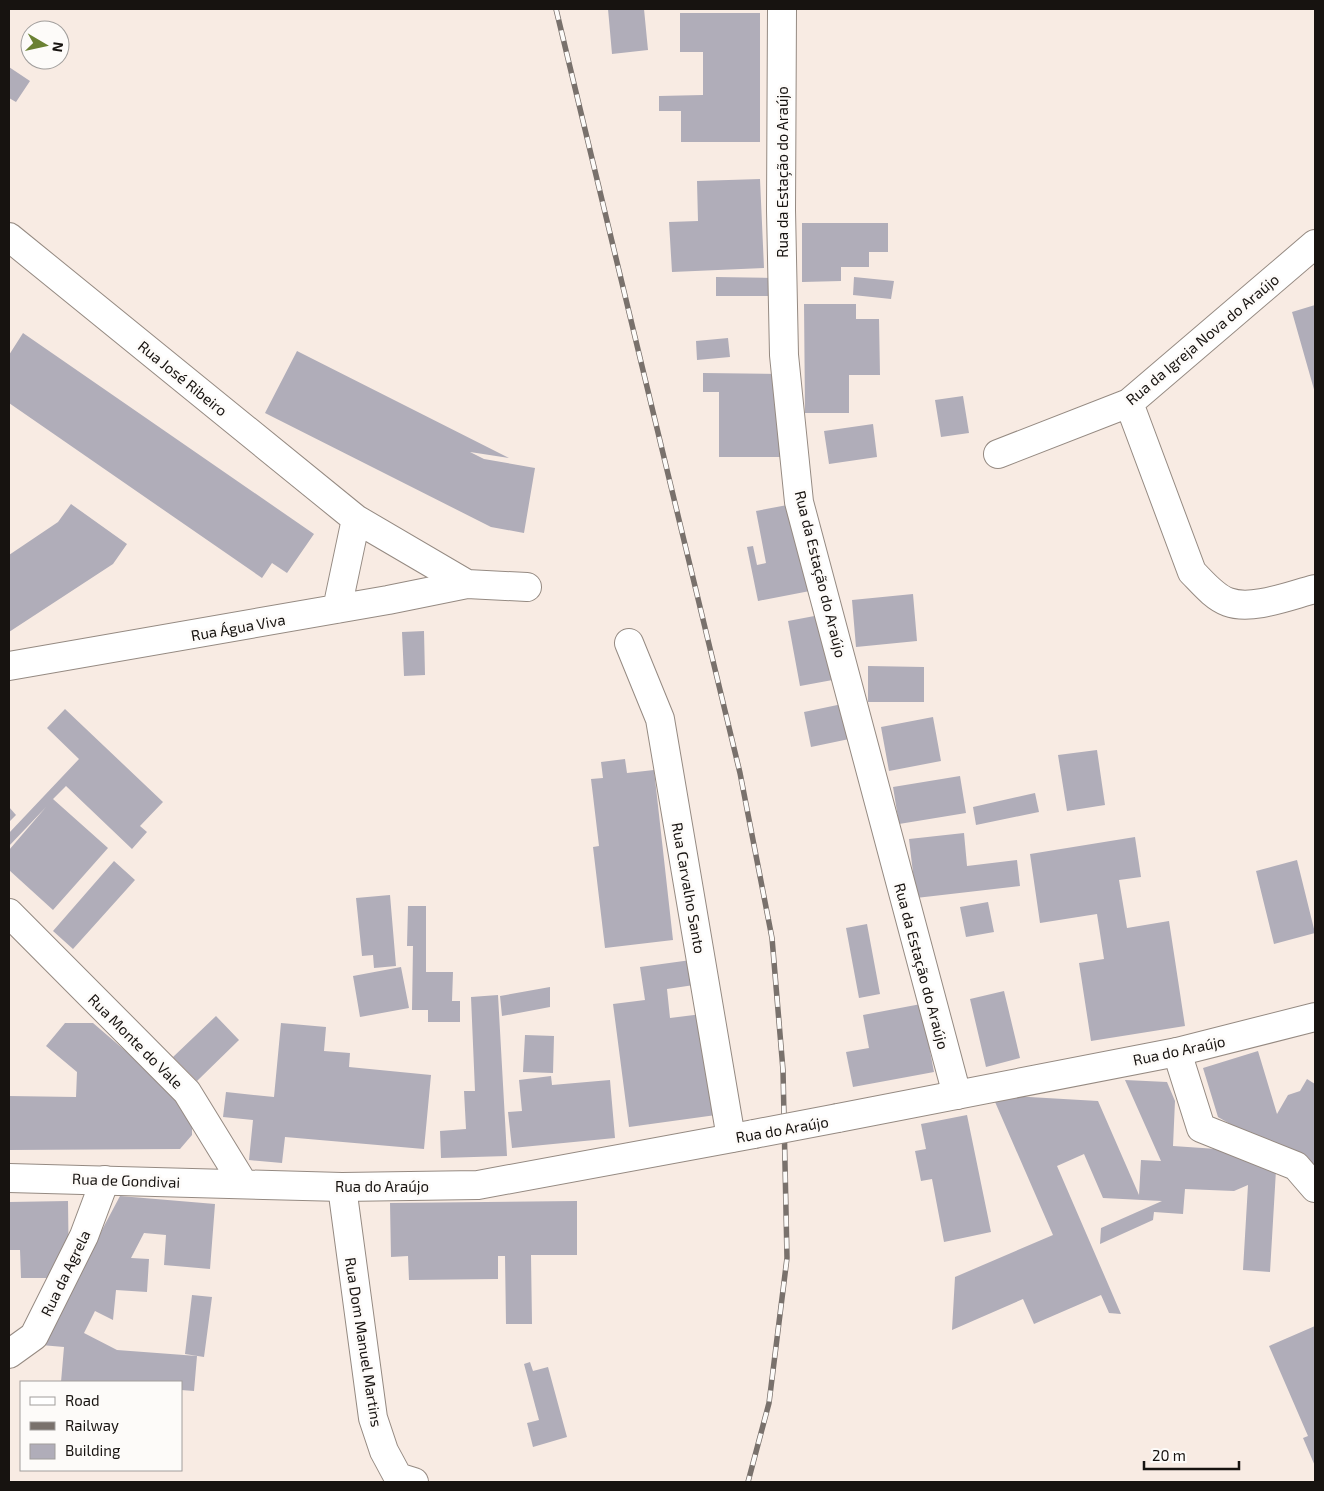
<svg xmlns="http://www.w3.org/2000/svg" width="1324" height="1491" font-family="'Exo 2',sans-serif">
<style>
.building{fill:#b0adb9}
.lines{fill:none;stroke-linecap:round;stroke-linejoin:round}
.street-casing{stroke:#958a82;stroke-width:30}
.secondary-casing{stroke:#958a82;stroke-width:30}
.street{stroke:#fff;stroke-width:28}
.secondary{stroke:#fff;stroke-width:28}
.rail-casing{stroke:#79716c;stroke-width:5.5}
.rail{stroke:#fdfbf9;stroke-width:4;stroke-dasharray:11;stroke-linecap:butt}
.secondary-bridge-casing{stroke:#958a82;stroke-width:30;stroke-linecap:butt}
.secondary-bridge{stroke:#fff;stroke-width:28}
.labels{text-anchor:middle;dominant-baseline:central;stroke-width:5;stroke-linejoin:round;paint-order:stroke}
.street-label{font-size:15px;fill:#171310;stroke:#fdfbf9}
</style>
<rect width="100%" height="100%" fill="#f8ebe3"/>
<!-- building -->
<path class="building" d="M608 9H644L648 50 612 54Z
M680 13H760V142H681V111H659V96L703 95V52H680Z
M9 67 30 81 16 102 9 98Z
M760 179 764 268 672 272 669 222 698 221 697 181Z
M802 223H888V252H869V267H841V281L802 282Z
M716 277 775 278V296H716Z
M854 277 894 281 891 299 853 295Z
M804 304H856V319H879L880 375H849V413H805Z
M1315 305V393L1292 312Z
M23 333 314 534 287 573 272 563 262 578 9 403V355Z
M728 338 730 357 697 360 696 341Z
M297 351 509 458 470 452 484 459 535 468 524 533 491 527 265 413Z
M703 373 783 374V457H719V392H703Z
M963 396 969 433 941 437 935 400Z
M873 424 877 457 829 464 824 431Z
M798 503 815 590 758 601 747 547 753 546 757 565 766 563 756 511Z
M71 504 127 544 113 564 9 632V555L58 522Z
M913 594 917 641 856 647 852 600Z
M825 614 838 679 800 686 788 621Z
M424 631 425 675 404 676 402 632Z
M868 666 924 667V702H868Z
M847 703 854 738 811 747 804 712Z
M65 709 163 802 140 826 147 832 132 849 66 786 53 799 108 848 53 910 9 870V850L46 807 9 846V833L79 759 47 728Z
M933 717 941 761 889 771 881 727Z
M1097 750 1105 805 1067 811 1058 755Z
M625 759 627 773 654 770 673 940 605 948 593 847 599 846 591 779 603 778 601 762Z
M960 776 966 813 899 824 893 787Z
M1035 793 1039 812 976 825 973 807Z
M9 807 16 815 9 822Z
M964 833 967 866 1017 860 1020 886 916 898 909 839Z
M1135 837 1141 877 1119 880 1127 928 1169 921 1185 1026 1091 1041 1079 963 1104 959 1097 914 1040 923 1030 854Z
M1297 860 1315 933 1274 944 1256 871Z
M114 861 135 880 73 949 53 931Z
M390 895 396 966 374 968 373 955 362 956 356 898Z
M988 902 994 932 966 937 960 907Z
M408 906H426V972H453L452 1001H460V1022H428V1010H412L413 946H407Z
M867 924 880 994 859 998 846 928Z
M691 960 694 985 667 989 670 1018 702 1014 716 1115 629 1127 613 1004 645 1000 640 967Z
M401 967 409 1008 360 1017 353 976Z
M550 987V1007L502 1016 500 996Z
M1004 991 1020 1058 986 1067 970 999Z
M498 995 507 1156 441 1158 440 1131 466 1129 464 1091H475L471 997Z
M921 1004 934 1072 853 1087 846 1052 869 1048 863 1015Z
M216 1016 239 1040 197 1081 173 1057Z
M65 1023H93L192 1108V1135L180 1149 9 1150V1096L76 1097 77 1072 46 1046Z
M281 1023 326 1027 324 1051 350 1053 349 1067 431 1075 424 1149 285 1137 282 1163 249 1160 253 1120 223 1117 226 1092 274 1097Z
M525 1035 554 1036 553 1073 523 1072Z
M1258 1051 1277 1114 1288 1095 1300 1091 1307 1079 1315 1084V1173L1218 1117 1203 1068Z
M551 1076 552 1085 610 1080 615 1138 512 1148 508 1112 522 1111 519 1080Z
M1125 1080 1167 1082 1175 1101 1173 1146 1277 1153 1270 1272 1243 1270 1248 1185 1234 1191 1185 1189 1183 1214 1154 1212 1153 1220 1100 1244 1101 1228 1162 1201 1103 1198 1084 1154 1057 1166 1121 1314 1109 1313 1101 1295 1034 1324 1023 1299 952 1330 955 1277 1053 1235 992 1095 1098 1101 1139 1195 1141 1160 1161 1161Z
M967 1115 991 1232 944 1242 932 1179 921 1181 915 1151 926 1149 921 1124Z
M120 1196 215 1204 210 1269 164 1265 166 1235 144 1233 131 1258 149 1259 147 1292 116 1290 113 1320 95 1311 84 1333 117 1350 197 1356 194 1391 181 1390V1382H61L64 1347 41 1345Z
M68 1201 69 1278H21L20 1250H9V1202Z
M577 1201V1255H531L532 1324H506L505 1256H498V1279L409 1280 408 1256 391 1257 390 1203Z
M192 1295 212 1297 204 1357 185 1354Z
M1315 1326V1466L1303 1438 1308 1436 1269 1346Z
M530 1362 533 1371 548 1367 567 1437 533 1447 527 1423 539 1420 524 1364Z"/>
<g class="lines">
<!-- street casing -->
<g class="street-casing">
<path id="street" d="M782 9 781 210 784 355 799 502 957 1095
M9 237 356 519 467 584 527 587
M1129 403 1192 572C1202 582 1214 597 1228 602 1252 611 1291 595 1315 589
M998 454 1129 403 1315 244
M337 609 356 519
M629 643 660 719 731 1138
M9 666 388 600 467 584
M1177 1052 1201 1128 1296 1166 1315 1188
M342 1187 373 1418 384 1451 398 1477 414 1482
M9 1354 34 1336 84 1236 105 1180"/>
</g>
<!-- secondary casing -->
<g class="secondary-casing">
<path id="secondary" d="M9 913 187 1092 243 1183
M838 1118 1177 1052 1315 1017
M9 1178 342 1187 478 1185 754 1134"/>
</g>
<!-- street -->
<use href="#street" class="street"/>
<!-- secondary -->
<use href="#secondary" class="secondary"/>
<!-- rail casing -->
<g class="rail-casing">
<path id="rail" d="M556 9 740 773 772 938 783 1070 787 1258 769 1403 748 1482"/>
</g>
<!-- rail -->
<use href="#rail" class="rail"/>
<!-- secondary-bridge casing -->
<g class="secondary-bridge-casing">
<path id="secondary-bridge" d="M754 1134 838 1118"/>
</g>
<!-- secondary-bridge -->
<use href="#secondary-bridge" class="secondary-bridge"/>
</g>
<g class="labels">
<!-- street labels -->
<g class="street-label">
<text transform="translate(782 172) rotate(-90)">Rua da Estação do Araújo</text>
<text transform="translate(1202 339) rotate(-40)">Rua da Igreja Nova do Araújo</text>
<text transform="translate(183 378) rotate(39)">Rua José Ribeiro</text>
<text transform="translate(821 574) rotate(76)">Rua da Estação do Araújo</text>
<text transform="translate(238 627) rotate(-10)">Rua Água Viva</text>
<text transform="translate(689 888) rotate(80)">Rua Carvalho Santo</text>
<text transform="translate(922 966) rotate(75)">Rua da Estação do Araújo</text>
<text transform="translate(136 1041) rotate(45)">Rua Monte do Vale</text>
<text transform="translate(1179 1050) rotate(-12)">Rua do Araújo</text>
<text transform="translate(782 1129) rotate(-10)">Rua do Araújo</text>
<text transform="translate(126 1180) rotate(2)">Rua de Gondivai</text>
<text x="382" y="1186">Rua do Araújo</text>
<text transform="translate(65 1273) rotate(-64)">Rua da Agrela</text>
<text transform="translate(364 1342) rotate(81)">Rua Dom Manuel Martins</text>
</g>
</g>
<!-- border -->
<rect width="1324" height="1491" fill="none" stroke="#171310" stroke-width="20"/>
<!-- legend -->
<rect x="20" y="1381" width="162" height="90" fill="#fdfbf9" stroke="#a19e9c"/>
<rect x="30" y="1397" width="25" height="8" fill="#ffffff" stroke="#a19e9c"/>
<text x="65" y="1406" font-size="15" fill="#171310">Road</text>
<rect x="30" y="1422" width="25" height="8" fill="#79716c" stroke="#a19e9c"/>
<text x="65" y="1431" font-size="15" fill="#171310">Railway</text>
<rect x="30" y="1444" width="25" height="15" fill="#b0adb9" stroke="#a19e9c"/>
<text x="65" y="1456" font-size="15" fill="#171310">Building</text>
<!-- north arrow -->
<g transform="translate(45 45) rotate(99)"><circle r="24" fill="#fdfbf9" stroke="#a19e9c"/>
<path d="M0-4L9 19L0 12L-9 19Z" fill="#6b8133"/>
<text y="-8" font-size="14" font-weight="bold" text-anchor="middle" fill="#171310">N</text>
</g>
<!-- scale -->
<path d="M1144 1461v8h95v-8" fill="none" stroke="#171310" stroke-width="2.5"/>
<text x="1152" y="1461" font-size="15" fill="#171310" stroke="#fdfbf9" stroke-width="4" paint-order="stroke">20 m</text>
</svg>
